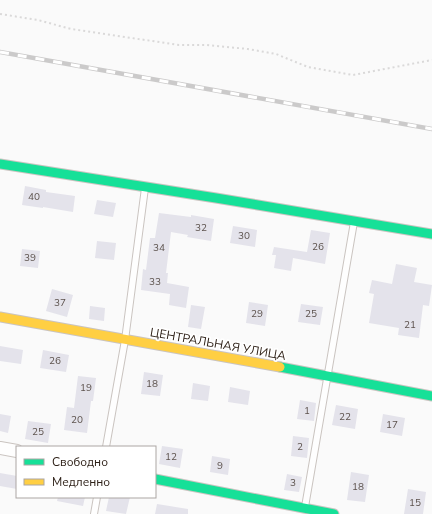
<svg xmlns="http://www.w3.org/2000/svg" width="432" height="514" font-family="'Nunito Sans',sans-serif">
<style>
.building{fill:#e4e3eb}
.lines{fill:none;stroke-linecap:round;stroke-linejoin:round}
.lane-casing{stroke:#cac4c0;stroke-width:8}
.street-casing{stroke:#cac4c0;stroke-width:14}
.fast-casing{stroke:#cac4c0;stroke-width:11}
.slow-casing{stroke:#cac4c0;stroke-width:11}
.path{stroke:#dad9d9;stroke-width:2;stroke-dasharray:2 3;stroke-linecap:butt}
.lane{stroke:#fefefe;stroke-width:6}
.street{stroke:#fefefe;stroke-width:12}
.fast{stroke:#16e098;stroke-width:9}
.slow{stroke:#ffcf43;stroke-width:9}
.rail-casing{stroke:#cbcaca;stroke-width:4.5}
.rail{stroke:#fff;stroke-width:3;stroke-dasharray:9;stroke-linecap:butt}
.labels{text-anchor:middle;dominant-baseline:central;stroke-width:3.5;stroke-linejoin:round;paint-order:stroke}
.number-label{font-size:10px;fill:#5c524d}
.street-label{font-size:12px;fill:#2e2118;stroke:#fff}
</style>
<rect width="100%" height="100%" fill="#fafafa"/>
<!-- building -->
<path class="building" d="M25 186 46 190V192L75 196 73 212 43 207V208L22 205Z
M97 200 116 203 113 217 94 214Z
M159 213 191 217V215L214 219 211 241 187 237 188 235 171 232 166 273H168L167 283 189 287 186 308 169 305 170 294 141 290 143 269 146 270 150 238H155Z
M233 226 257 230 255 247 230 243Z
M311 230 330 233 325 264 293 258 291 271 274 268 276 255H272L274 247 307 252Z
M97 241 116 243 114 260 95 258Z
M22 249 40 251 38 268 20 266Z
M396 264 417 268 414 282 432 285 429 306 423 305 419 338 398 335 399 328 369 323 374 294 369 293 372 280 392 284Z
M52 289 73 295 67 317 46 311Z
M249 302 268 305 265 326 246 323Z
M301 304 323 307 320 325 298 322Z
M191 305 205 307 201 329 188 327Z
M90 306 105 308 104 321 89 319Z
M0 346 23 350 21 364 0 361Z
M43 350 69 355 66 372 40 368Z
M144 372 163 375 160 396 141 394Z
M78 376 96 378 93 401H91L87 433 64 430 67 407 74 408Z
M193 383 210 386 208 401 191 399Z
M230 387 250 391 248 405 228 402Z
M300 400 316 403 314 421 297 419Z
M336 405 358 409 355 429 332 425Z
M0 414 11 416 8 433 0 431Z
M383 414 405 418 402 436 380 432Z
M28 421 51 424 48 443 25 439Z
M293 436 309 438 307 458 291 456Z
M162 446 183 449 180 468 159 464Z
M212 456 230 459 228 475 210 472Z
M351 472 369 475 365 502 347 500Z
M0 473 17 476V489L0 486Z
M287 474 302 477 299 492 284 490Z
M408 489 426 492 423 514H404Z
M58 497H85L83 506 57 501Z
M109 497H130L126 514 106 511Z
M157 504 188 509V514H155Z"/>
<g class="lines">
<!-- lane casing -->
<g class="lane-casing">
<path id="lane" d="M106 447 125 340 145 188
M305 507 354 222
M94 514 97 497"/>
</g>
<!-- street casing -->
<g class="street-casing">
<path id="street" d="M0 448 17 451"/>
</g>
<!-- fast casing -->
<g class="fast-casing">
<path id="fast" d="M0 164 216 198 432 234
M280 367 432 396
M155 479 334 514"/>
</g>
<!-- slow casing -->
<g class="slow-casing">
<path id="slow" d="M0 317 280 367"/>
</g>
<!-- path -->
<path class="path" d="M0 14 38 20 71 29 179 45H207L248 49 276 54 308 67 353 75 432 60"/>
<!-- lane -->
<use href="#lane" class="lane"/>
<!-- street -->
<use href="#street" class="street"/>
<!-- fast -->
<use href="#fast" class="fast"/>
<!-- slow -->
<use href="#slow" class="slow"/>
<!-- rail casing -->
<g class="rail-casing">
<path id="rail" d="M0 52 432 129"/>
</g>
<!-- rail -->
<use href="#rail" class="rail"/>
</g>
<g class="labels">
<!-- number labels -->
<g class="number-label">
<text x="34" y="197">40</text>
<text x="201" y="228">32</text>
<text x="244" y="236">30</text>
<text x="318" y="247">26</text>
<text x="159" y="248">34</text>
<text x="30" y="258">39</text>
<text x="155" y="282">33</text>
<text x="60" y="303">37</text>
<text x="257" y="314">29</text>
<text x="311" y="314">25</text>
<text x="410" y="325">21</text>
<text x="55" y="361">26</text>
<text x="152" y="384">18</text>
<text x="86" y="388">19</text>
<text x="307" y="411">1</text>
<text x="345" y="417">22</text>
<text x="77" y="420">20</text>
<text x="392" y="425">17</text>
<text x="38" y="432">25</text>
<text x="300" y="447">2</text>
<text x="171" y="457">12</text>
<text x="220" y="466">9</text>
<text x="293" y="483">3</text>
<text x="358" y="487">18</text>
<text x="415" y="503">15</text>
</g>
<!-- street labels -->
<g class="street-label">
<text transform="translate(218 344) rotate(10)">ЦЕНТРАЛЬНАЯ УЛИЦА</text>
</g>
</g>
<!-- legend -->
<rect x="16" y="446" width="140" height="52" fill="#ffffff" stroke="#aba6a3"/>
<rect x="24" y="459" width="20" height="6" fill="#16e098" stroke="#aba6a3"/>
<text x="52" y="466" font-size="12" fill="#2e2118">Свободно</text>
<rect x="24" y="479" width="20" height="6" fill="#ffcf43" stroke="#aba6a3"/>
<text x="52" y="486" font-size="12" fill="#2e2118">Медленно</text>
</svg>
